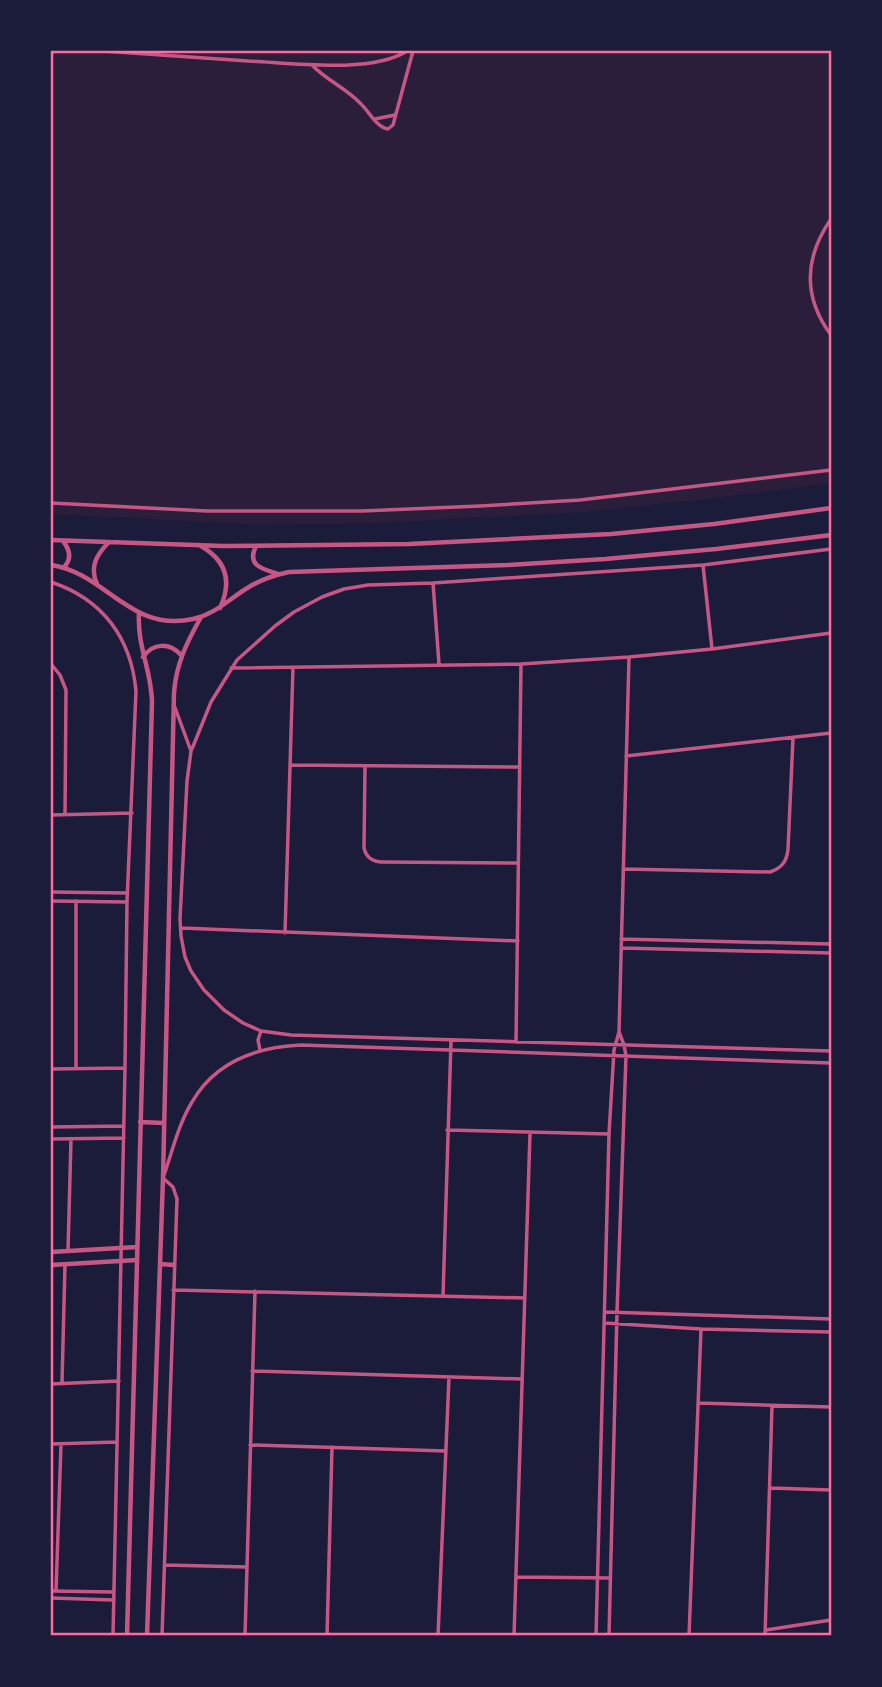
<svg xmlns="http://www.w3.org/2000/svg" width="882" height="1687" font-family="'Open Sans',sans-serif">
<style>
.green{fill:#2a1e3b}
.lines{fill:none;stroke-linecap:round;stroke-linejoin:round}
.minor{stroke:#c65784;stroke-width:3.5}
.tertiary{stroke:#c65784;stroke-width:4.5}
.neatline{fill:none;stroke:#ff6b9d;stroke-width:2.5}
</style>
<rect width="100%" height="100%" fill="#1b1b3a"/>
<!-- green -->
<path class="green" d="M51 51H831V483L707 499 581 512 374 523 254 524 51 514Z"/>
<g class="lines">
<!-- minor -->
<path class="minor" d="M103 51C152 54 200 58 248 61 291 63 371 74 407 51
M51 54 54 51
M312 65C326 80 346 88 360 103 369 111 376 127 388 129L393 125 413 51
M375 119 395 115
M831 219C804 258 803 297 831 335
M51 503 207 511H362L480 506 580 500 831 470
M703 565 712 649
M51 582C102 599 131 637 136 691L127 902 125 1068 113 1636
M433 583 439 664
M51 664 60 675 66 690 65 815
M231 668 521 664 629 657 712 649 831 633
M174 705 191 751 187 781 180 919 181 936 185 957 191 971 204 990 224 1010 243 1023 261 1031 291 1035 831 1051
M192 749 211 702 237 660 275 626 294 612 322 597 344 589 368 585 433 583 703 565 831 549
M626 756 831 733
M290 765 520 767
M365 767 364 848C366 857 373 862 382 862L518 863
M51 815 132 813
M623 869 770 872C782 868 787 861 788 849L793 738
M51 892 127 893
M51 901 127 902
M76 901V1069
M181 928 518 941
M285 933 293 667
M621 939 831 944
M621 948 831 953
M516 1042 521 664
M260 1050 258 1040 261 1031
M51 1069 125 1068
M51 1127 124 1126
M447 1130 609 1134
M51 1139 124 1138
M68 1251 71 1139
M173 1290 525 1298
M443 1296 451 1041
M605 1312 831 1319
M605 1323 701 1329 831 1332
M252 1371 522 1379
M62 1383 65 1264
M51 1384 119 1381
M699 1403 831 1407
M51 1444 117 1442
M250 1445 446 1451
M770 1488 831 1490
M165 1565 247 1567
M516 1577 610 1578
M51 1591 114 1592
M56 1591 61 1444
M51 1598 114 1600
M766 1630 831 1620
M162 1636 177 1199 173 1187 163 1178C172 1153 178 1125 192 1102 215 1062 257 1047 301 1045L831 1063
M245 1636 255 1291
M327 1636 332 1447
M438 1636 449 1377
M514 1636 530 1133
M596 1636 609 1134 614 1050 619 1032 629 657
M609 1636 617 1312 626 1056 624 1045 619 1032
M689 1636 701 1329
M765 1636 772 1406"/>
<!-- tertiary -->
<path class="tertiary" d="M51 540 223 546 409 544 611 534 714 524 831 508
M63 541C70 550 72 559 64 567
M199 545C225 559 233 580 220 608
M256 546C246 566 263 569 278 574
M51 565C106 573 130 633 193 619 216 614 230 598 249 587 262 579 275 575 289 572L508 565 605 559 716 549 831 535
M97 584C89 567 97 554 109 542
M143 657C153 643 169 642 181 655
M140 1122 164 1123
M51 1252 137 1247
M160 1264 174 1265
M51 1265 137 1260
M127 1636 152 701C151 669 137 646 139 613
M147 1636 163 1178 174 693C176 664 187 642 201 617"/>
</g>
<!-- border -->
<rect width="882" height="1687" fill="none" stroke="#1b1b3a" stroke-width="105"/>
<rect x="52" y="52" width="778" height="1582" class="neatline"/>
</svg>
